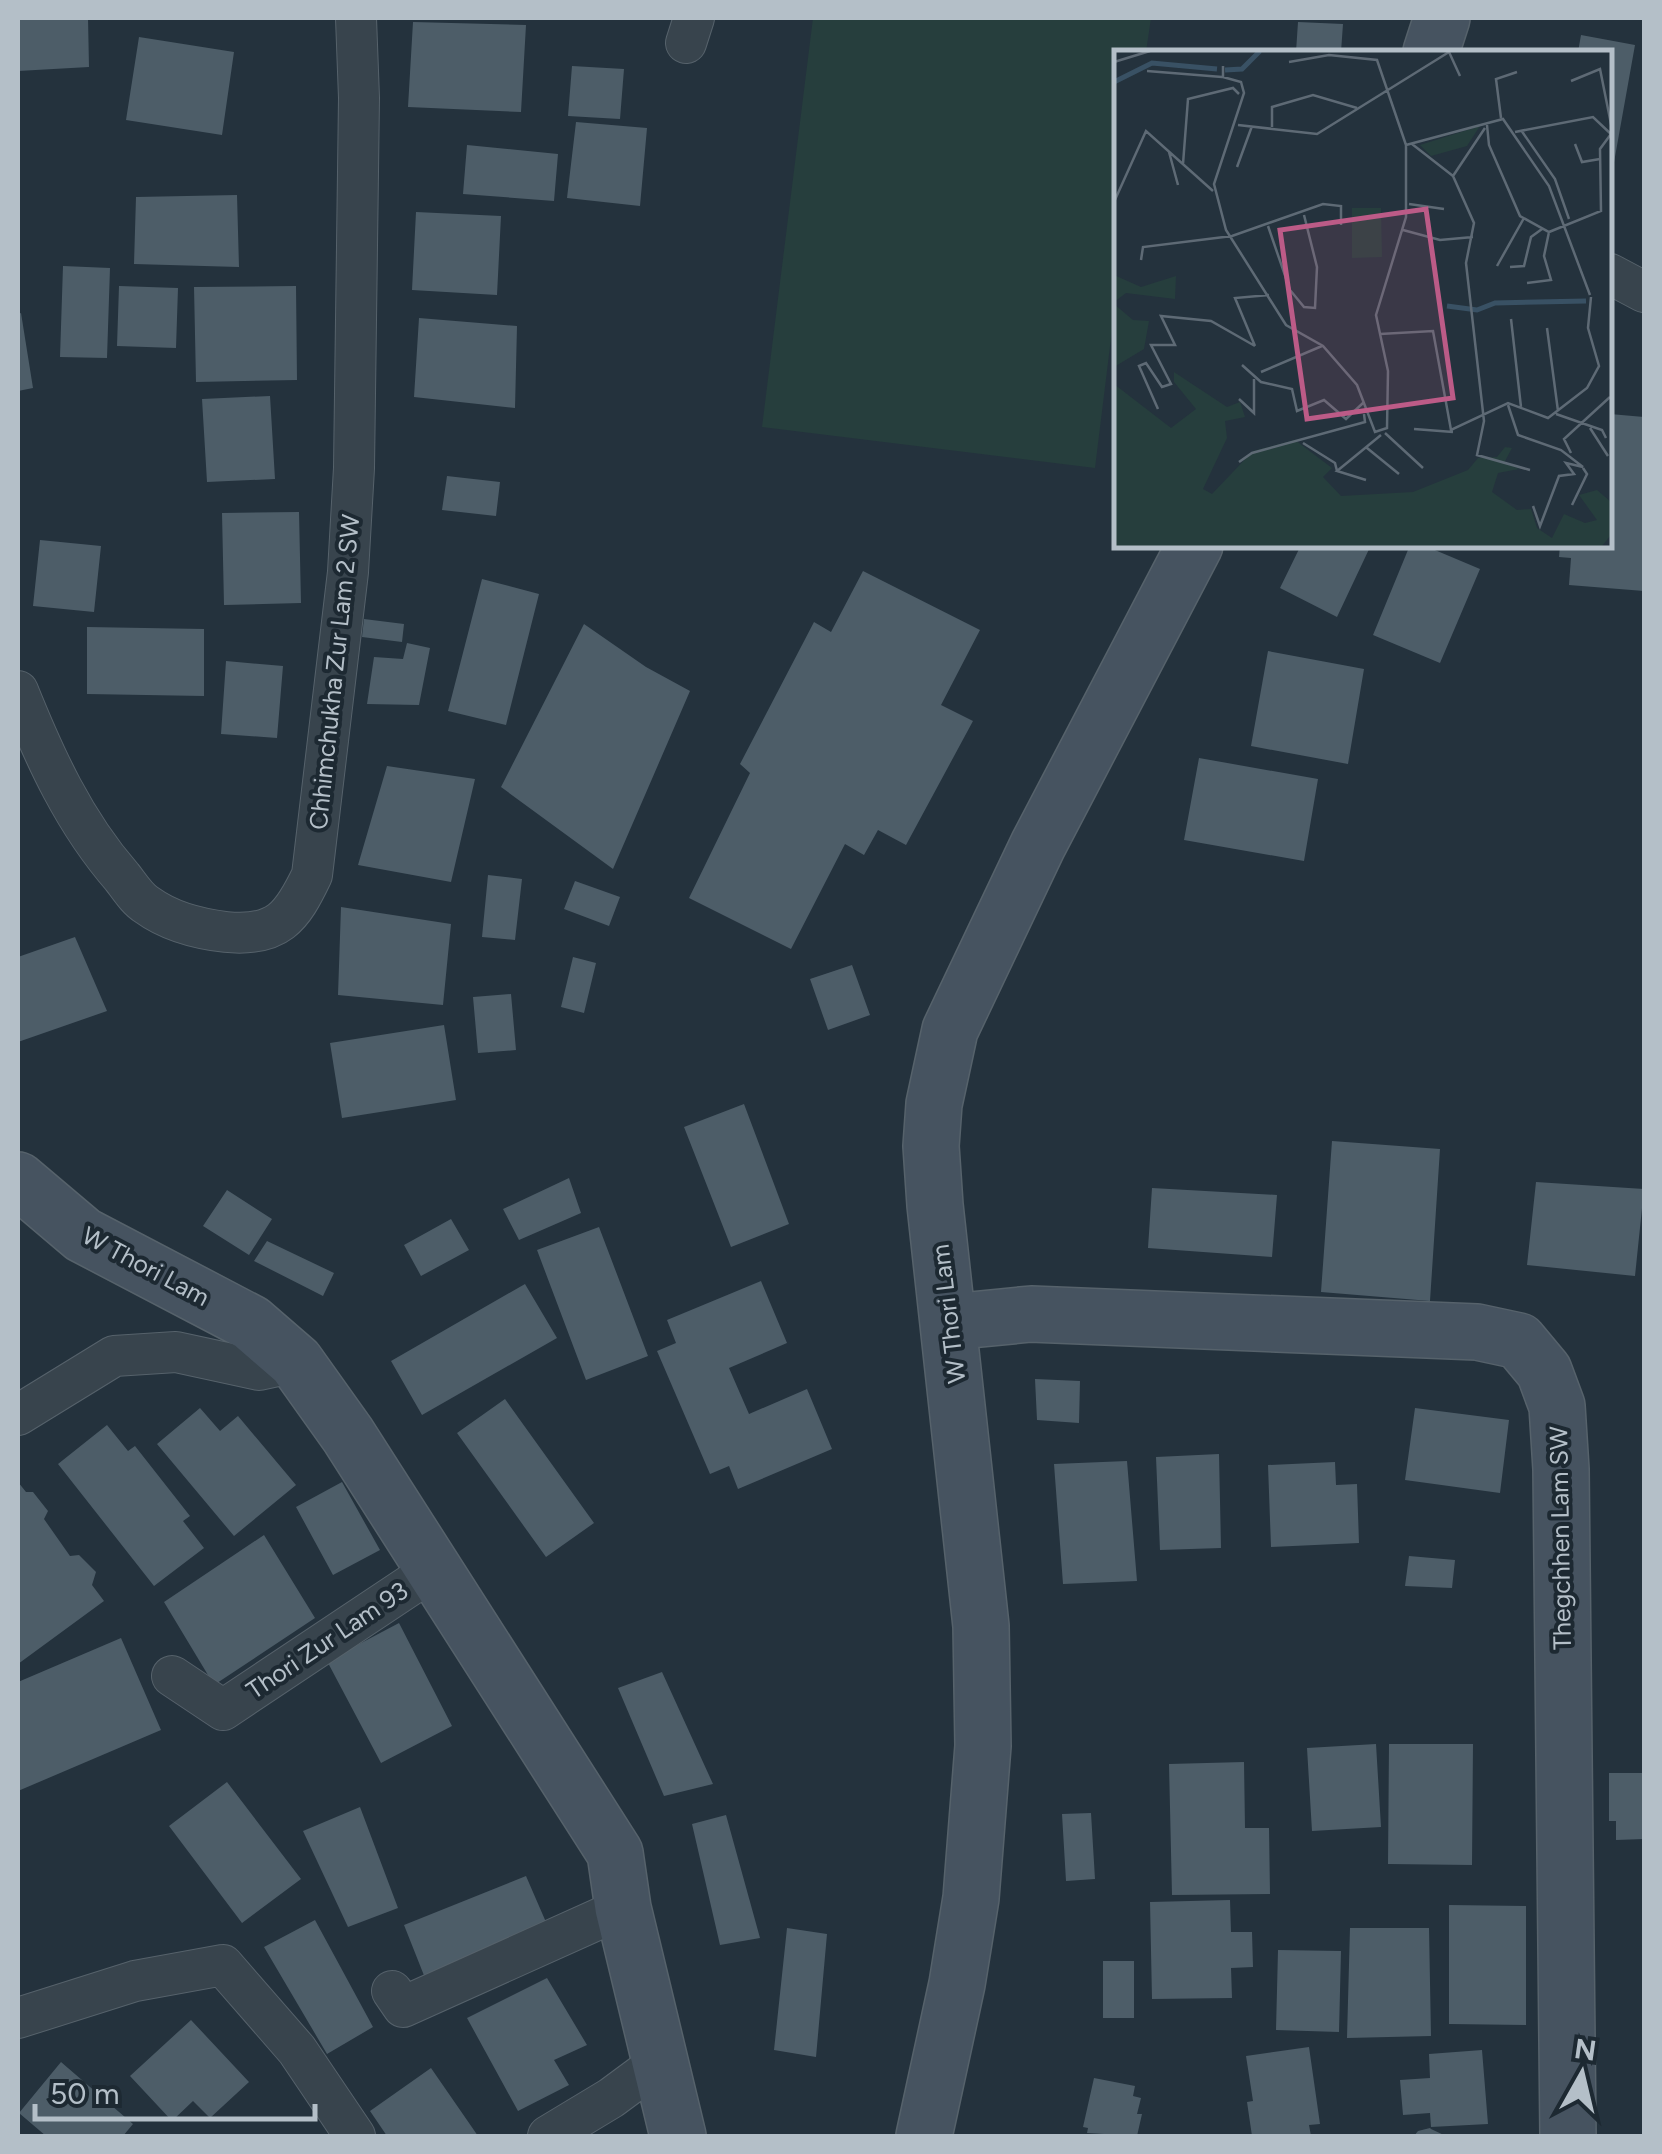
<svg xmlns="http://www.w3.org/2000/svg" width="1662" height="2154" font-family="Figtree,sans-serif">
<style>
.green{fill:#263e3d}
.building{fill:#4d5d68}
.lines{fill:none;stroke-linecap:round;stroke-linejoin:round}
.minor-casing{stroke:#56626b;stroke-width:42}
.secondary-casing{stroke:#56626b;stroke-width:58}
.minor{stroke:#38444d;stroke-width:40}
.secondary{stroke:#465360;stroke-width:55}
.labels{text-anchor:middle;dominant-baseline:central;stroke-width:8;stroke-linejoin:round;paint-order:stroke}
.street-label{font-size:25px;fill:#b4bfc8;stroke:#1d2932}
.inset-river{fill:none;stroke:#395164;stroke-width:5}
.inset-road{fill:none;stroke:#5e6a75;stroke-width:2.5}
.view{fill:#bc5b87;fill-opacity:0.15;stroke:#bc5b87;stroke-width:5}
.inset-edge{fill:none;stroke:#b4bfc8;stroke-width:5}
</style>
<rect width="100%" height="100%" fill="#24323d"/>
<!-- green -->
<path class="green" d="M813 18H1151L1146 52H1117V290L1095 468 762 427Z"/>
<!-- building -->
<path class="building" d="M18 18H88L89 67 18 71Z
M413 22 526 25 521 112 408 107Z
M1298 22 1343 24 1341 52H1296Z
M1581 35 1635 45 1613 168H1610V52H1578Z
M139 37 234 52 222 135 126 120Z
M572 66 624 69 620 119 568 116Z
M576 122 647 128 640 206 567 198Z
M467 145 558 154 554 201 463 194Z
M237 195 239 267 134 264 136 197Z
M416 212 501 216 497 295 412 290Z
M63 266 110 268 107 358 60 357Z
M119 286 178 288 176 348 117 346Z
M296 286 297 380 196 382 194 287Z
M21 313 33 388 18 391V314Z
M419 318 517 326 515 408 414 397Z
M270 396 275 479 207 482 202 399Z
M1610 414 1644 417V591L1569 585 1571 558 1559 557 1560 545H1610Z
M447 476 500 482 496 516 442 510Z
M299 512 301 603 224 605 222 513Z
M40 540 101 546 94 612 33 606Z
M1301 545H1371L1337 617 1280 588Z
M1410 545H1423L1480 569 1440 663 1373 635Z
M863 571 980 630 941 705 973 721 906 845 878 830 864 855 845 844 791 949 689 898 750 773 740 764 814 622 831 632Z
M482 579 539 594 506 725 448 711Z
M364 619 404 624 402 642 362 637Z
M584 624 646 667 690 691 613 869 501 787Z
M87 627 204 629V696L87 694Z
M407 643 430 648 419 705 367 704 374 657 403 659Z
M1268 651 1364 669 1348 764 1251 746Z
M226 661 283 666 277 738 221 734Z
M1199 758 1318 779 1304 861 1184 840Z
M387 766 475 779 451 882 358 865Z
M488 875 522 879 515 940 482 937Z
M575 881 620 897 609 926 564 909Z
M341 907 451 924 443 1005 338 995Z
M75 937 107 1011 18 1042V957Z
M573 957 596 963 584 1013 561 1007Z
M852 965 870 1015 828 1030 810 979Z
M511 994 516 1050 478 1053 473 997Z
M444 1025 456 1100 342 1118 330 1043Z
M744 1104 789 1224 731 1247 684 1127Z
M1332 1141 1440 1149 1430 1301 1321 1292Z
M569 1178 581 1213 519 1240 503 1209Z
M1536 1182 1644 1189 1635 1276 1527 1265Z
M1152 1188 1277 1195 1272 1257 1148 1248Z
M227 1190 272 1219 249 1255 203 1226Z
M451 1219 469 1250 421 1276 404 1245Z
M599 1227 648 1356 586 1380 537 1250Z
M267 1241 334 1273 323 1296 254 1261Z
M761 1281 787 1343 729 1368 749 1414 807 1389 832 1449 738 1489 729 1466 710 1474 657 1351 676 1343 667 1320Z
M525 1284 557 1338 422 1415 391 1361Z
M1035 1379 1080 1381 1079 1423 1037 1420Z
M505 1399 594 1523 546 1557 457 1433Z
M200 1408 220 1431 238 1416 296 1485 234 1536 157 1444Z
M1415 1408 1509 1420 1500 1493 1405 1480Z
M107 1425 128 1451 135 1446 190 1516 183 1521 204 1548 154 1586 58 1464Z
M1219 1454 1221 1548 1160 1550 1156 1457Z
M1127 1461 1137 1581 1063 1584 1054 1464Z
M1335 1462 1336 1485 1357 1484 1359 1543 1271 1547 1268 1465Z
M18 1482 26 1492H33L48 1511 44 1519 70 1556 79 1555 96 1572 92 1585 104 1601 18 1664Z
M342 1482 380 1550 333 1575 296 1507Z
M264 1535 315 1618 214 1685 164 1602Z
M1409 1556 1455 1560 1452 1588 1405 1586Z
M399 1623 452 1726 381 1763 327 1661Z
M121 1638 161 1730 18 1791V1682Z
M662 1672 713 1784 664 1796 618 1688Z
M1376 1744 1381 1827 1312 1831 1307 1748Z
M1389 1744H1473L1472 1865 1388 1864Z
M1244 1762 1245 1828H1269L1270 1894 1172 1895 1169 1764Z
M1609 1773H1644V1839L1616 1840V1821H1609Z
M227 1782 301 1879 242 1923 169 1826Z
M360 1807 398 1908 348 1927 303 1831Z
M1091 1813 1095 1879 1066 1881 1062 1814Z
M726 1815 760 1938 720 1945 692 1824Z
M526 1876 552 1936 427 1983 404 1925Z
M1230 1900 1231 1932H1252L1253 1967 1231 1968 1232 1998 1152 1999 1150 1902Z
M1449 1905 1526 1906V2025L1449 2024Z
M315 1920 373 2027 327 2054 264 1947Z
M787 1928 827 1934 816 2057 774 2050Z
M1350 1928H1429L1431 2036 1347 2038Z
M1278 1950 1341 1951 1339 2032 1276 2030Z
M1103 1961H1134V2018H1103Z
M547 1978 587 2045 554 2060 569 2085 518 2111 467 2018Z
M191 2020 249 2082 210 2118 193 2101 172 2121 130 2076Z
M1309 2047 1320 2124 1309 2125 1311 2136H1252L1247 2102 1253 2101 1246 2056Z
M1482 2050 1488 2124 1431 2127 1430 2113 1403 2115 1400 2080 1430 2078 1429 2054Z
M61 2062 133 2124 123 2136H46L19 2113Z
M431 2068 478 2136H387L370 2111Z
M1094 2078 1135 2086 1133 2096 1141 2098 1137 2114H1142L1137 2136 1087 2133 1088 2128 1083 2127Z
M1430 2128 1431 2129 1446 2136H1414L1418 2131Z"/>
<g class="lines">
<!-- minor casing -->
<g class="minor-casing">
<path id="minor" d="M686 43 694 18
M1610 274 1644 292
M18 691C45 758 74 822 122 877 129 886 137 899 147 905 169 921 200 929 226 932 278 937 292 917 312 875L348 572 354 468 359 98 356 18
M18 1415 114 1356 176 1352 259 1370 296 1362
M172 1676 223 1710 433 1570
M392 1991 403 2007 623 1908
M18 2018 135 1981 223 1965 297 2050 355 2136
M548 2136 611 2098 661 2061"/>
</g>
<!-- secondary casing -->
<g class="secondary-casing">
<path id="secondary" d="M1431 52 1442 18
M18 1180 83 1235 251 1323 296 1362 348 1435 615 1853 623 1908 678 2136
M950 1322 1031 1314 1477 1332 1519 1341 1544 1371 1557 1406 1561 1469 1568 2136
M924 2136 957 1984 971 1898 983 1746 981 1626 935 1205 931 1146 934 1104 950 1030 1038 845 1195 545"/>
</g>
<!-- minor -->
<use href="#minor" class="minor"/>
<!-- secondary -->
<use href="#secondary" class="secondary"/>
</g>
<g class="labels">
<!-- street labels -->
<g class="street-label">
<text transform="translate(334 672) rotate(-84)">Chhimchukha Zur Lam 2 SW</text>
<text transform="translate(146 1266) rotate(28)">W Thori Lam</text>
<text transform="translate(948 1314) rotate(-97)">W Thori Lam</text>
<text transform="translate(1560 1538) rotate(-91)">Thegchhen Lam SW</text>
<text transform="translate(327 1640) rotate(-34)">Thori Zur Lam 93</text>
</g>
</g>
<!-- overview -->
<g transform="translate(1114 50)">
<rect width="498" height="498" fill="#24323d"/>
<path d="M366 76 353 96 317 106 306 95ZM238 158H267L268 207 238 208ZM0 225 27 237 62 226 61 249 12 243 0 252ZM0 254 19 270 35 271 30 299 0 317ZM60 322 113 357 126 352 131 367 111 371 113 388 89 439 98 444 139 401 181 390 218 418 209 427 227 446 299 442 354 420 364 408 383 407 391 397 398 398 390 413 405 419 384 423 378 442 403 460 417 459 423 478 438 488 450 464 471 473 483 470 465 445 483 440 497 452V485L488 496H0V334L57 378 82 359 60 332Z" fill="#263e3d"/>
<path class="inset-river" d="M111 20 128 19 146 1M0 32 38 13 103 19M333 256 363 260 381 253 472 251"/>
<path class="inset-road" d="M0 12 36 1M175 12 215 5 263 10 292 95M109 16V27L127 32 130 43 100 134 112 180 172 275 209 296 243 335 261 382 273 378 274 321 262 265 292 167V95L389 69 435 136 476 245M33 21 108 27M457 31 486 19 498 79M387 68 382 29 403 22M124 75 203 84 335 2 346 26M373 75 375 95 406 166 435 182 487 161 486 99 497 84M158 77V57L199 45 243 58M407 80 441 129 455 169M401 82 479 67 498 85M298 94 339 126M461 94 468 112 486 109M55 102 64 135M69 114 74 49 119 38 125 44M123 117 138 76M339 126 360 173 352 213 370 371 363 405 416 420M339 126 371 78M0 152 32 81 99 141M295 154 330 159M154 176 176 240 190 257 201 258 203 217 190 165M289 180 326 190 359 187M27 210 29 197 118 186 209 154 227 156V175M383 216 410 168M396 217 410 216 417 187 428 179M413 233 437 230 430 206 435 182M397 269 407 357M433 278 444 361M266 284 319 281 337 380 394 353 434 368 473 338 485 316 474 278 477 247M141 296 121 248 155 245M128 315 147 332 178 339 183 361 210 350 232 369 249 353M147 322 208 296M125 349 140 363V329M394 355 404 385 447 400 469 417 452 413 460 424 445 426 426 476 419 456M44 359 25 316 32 313 48 337 57 334 37 295H61L47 266 97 271 141 296M442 364 488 380 492 388M476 378 494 406M300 379 339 382M271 383 309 418M189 393 221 413 223 421M253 398 285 424M457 403 450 389 496 347M125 412 138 403 251 372 250 364M252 430 223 421 267 385M458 455 473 424 469 418"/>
<path class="view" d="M312 159 339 348 193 369 166 180Z"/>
<rect width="498" height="498" class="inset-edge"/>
</g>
<!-- border -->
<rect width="1662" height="2154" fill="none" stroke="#b4bfc8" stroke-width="40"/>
<!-- north arrow -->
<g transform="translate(1582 2074) rotate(8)" stroke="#1d2932" stroke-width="8" paint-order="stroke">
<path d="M0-8L18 38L0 25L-18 38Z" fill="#b4bfc8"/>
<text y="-15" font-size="28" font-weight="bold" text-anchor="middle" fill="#b4bfc8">N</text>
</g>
<!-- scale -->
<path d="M35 2104v15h280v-15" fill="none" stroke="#b4bfc8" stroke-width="5"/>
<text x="50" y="2104" font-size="30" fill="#b4bfc8" stroke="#1d2932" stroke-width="8" paint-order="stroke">50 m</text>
</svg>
